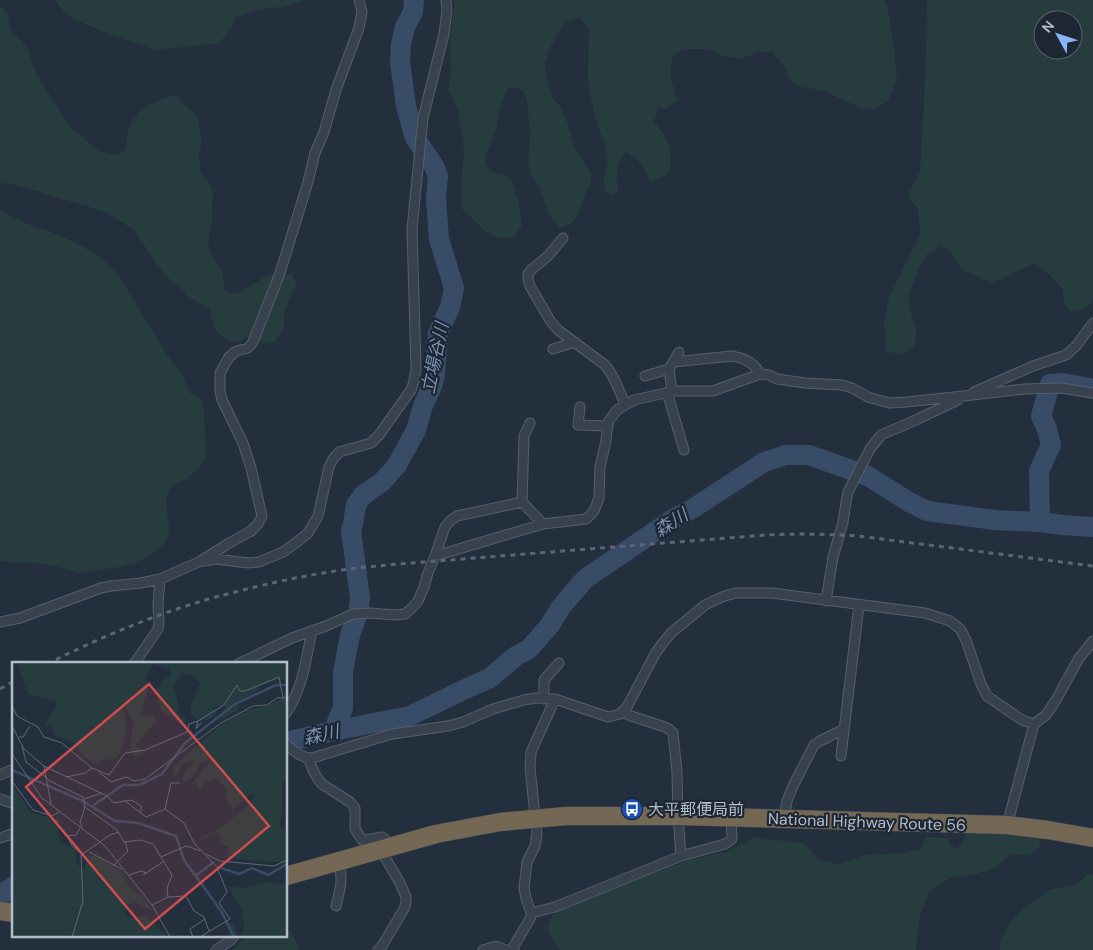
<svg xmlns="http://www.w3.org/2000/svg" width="1093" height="950" font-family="'DM Sans','Noto Sans JP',sans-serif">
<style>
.green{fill:#263c3f;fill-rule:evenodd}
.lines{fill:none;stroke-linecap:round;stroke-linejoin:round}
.river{stroke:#394c67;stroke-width:20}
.street-casing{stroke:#565f6c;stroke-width:11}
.highway-casing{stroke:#434c59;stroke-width:19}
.street{stroke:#38414e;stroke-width:9}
.highway{stroke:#746855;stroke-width:18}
.rail{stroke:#5a6575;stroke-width:3;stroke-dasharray:5 5;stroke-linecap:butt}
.labels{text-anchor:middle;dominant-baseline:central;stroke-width:4.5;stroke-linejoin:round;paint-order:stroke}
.poi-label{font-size:16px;fill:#b4bcc9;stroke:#1d2633;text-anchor:start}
.street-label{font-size:16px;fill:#b4bcc9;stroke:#1d2633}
.water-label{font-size:18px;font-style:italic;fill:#7c92b1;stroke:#1d2633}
.inset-river{fill:none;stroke:#394c67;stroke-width:2.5}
.inset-road{fill:none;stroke:#5e6776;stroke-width:1}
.view{fill:#ce4d50;fill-opacity:0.15;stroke:#ce4d50;stroke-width:2.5}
.inset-edge{fill:none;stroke:#b4bcc9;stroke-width:2.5}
</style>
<rect width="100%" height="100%" fill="#242f3e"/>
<!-- green -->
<path class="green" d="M55 0H305L283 7 259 9 236 17 232 28 219 43 157 50 112 35 83 23 66 14Z
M454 0H885L888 9 895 57 897 81 888 101 874 109 861 108 823 91 798 86 789 78 784 66 772 52H759L743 58 723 56 708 49H683L673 55 670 74 677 101 665 109 658 108 654 122C667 137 672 146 670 165 670 170 669 173 665 176 661 178 655 179 650 180L637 159 626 152C615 165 617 175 618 191L612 195 606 193 603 182 607 165 606 147 598 127 590 94 588 76 589 28 579 17 565 22 550 48 545 63 546 76 552 97 559 105 567 122 575 147 591 174V184L584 196 579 213 572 223 560 228 549 215 539 186 530 174 528 161 530 139 529 121 527 101 523 90 510 87 506 92 500 109 496 129 485 158 487 167 495 173 511 177 519 205 522 225 514 238H498L485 231 462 209 461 183 464 155 462 131 458 111 448 89 451 70 450 36 454 8Z
M927 0H1093V302L1081 310 1071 312 1064 304 1063 289 1047 272 1035 264C1020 268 1007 277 992 283L962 269 950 252 941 246 927 254 921 264 908 295 911 313 916 329 915 346 901 354 886 352 884 325 889 297 920 234 918 209 909 198V193L920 171 926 63ZM1043 20H1073V50H1043Z
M0 7 7 13 11 30 28 48 35 72 70 127 99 151 115 155 126 150C127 114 142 106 174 95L197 116 202 140 199 156 201 173 207 179 213 192 212 218 208 243 211 254 222 272 225 290 230 294 241 292 266 276 286 274 292 275 297 285 291 295 284 314V328L274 342 263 343 247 337 239 342 229 341 215 330 210 310 189 297 163 273 134 230 107 213 90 207 12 184 0 183Z
M0 211 24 223 46 230 77 243 102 259 119 276 168 356 183 377 190 393 201 398 204 411 206 456 200 467 188 478 171 486 166 497 167 512 170 532 161 548 143 560 119 567 81 573 47 564 26 563 5 561H0Z
M1010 832 1039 834 1040 847 1029 855 1011 854 995 868 976 874 949 878 929 892 920 916 916 948 917 950H560L553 941 547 928 551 919 562 899 579 892 607 890 689 860 725 852 753 838 776 840 803 843 819 860 838 864 865 855 906 853 920 849 927 837 947 838 951 846 956 849 963 843 966 834Z
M1087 874H1093V950H1000L1001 940 1008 924 1024 908 1050 890 1077 884Z
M286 928 292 932 300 950H231L249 936H286Z"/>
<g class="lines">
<!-- river -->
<path class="river" d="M1040 522 1039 471 1051 445 1047 429 1041 416 1050 384 1063 383 1093 389
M333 731 343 708V672L350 635 358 613 360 598 351 530 353 524 356 505 363 495 382 482 397 465 416 430 423 406 432 386 435 374 438 333 450 307 454 288 446 262 439 239 436 198 438 176 434 166 415 138 406 106 400 62 401 44 405 27 413 12 414 0
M286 742 333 731 410 716 463 690 490 678 516 656 529 649 550 625 561 607 585 579 673 519 692 509 764 462 786 455H809L868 476 909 502 927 511 995 520 1040 522 1063 525 1093 527
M0 895 14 886"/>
<!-- street casing -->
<g class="street-casing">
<path id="street" d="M563 238 548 256 531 270 528 274V279L530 286 551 322 558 330 605 365C615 376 619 391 625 404
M553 349 575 342
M673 362 732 356C744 358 755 363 760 374
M645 376 669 369
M672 391 669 369 679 352
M667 392 684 450
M974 392 1033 366 1066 355 1076 346 1093 323
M580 407 578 425 608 426
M522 502 524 436 530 423
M435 556 445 527 450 521 457 516 522 502 543 524
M204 561 216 559 248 563 259 562 283 552 297 542 308 533 318 516 329 467 333 459 339 452 371 443 379 435 411 390 414 381 416 368 412 229 423 118 444 34 447 10 446 0
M826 601 833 557 843 522 846 502 848 492 870 449 881 435 918 419 958 400
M0 622 20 618 101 588 111 586 141 583 160 579 199 562 231 542 251 531 258 524 262 516 251 468 243 443 222 400 220 391V373L229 357 236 351 248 348 253 342 280 273 308 182 315 153 324 132 336 90 359 28 362 12 359 0
M134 664 158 629 159 623 158 605 160 579
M238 664 292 638 326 626 353 614 370 613 394 615 405 614 412 608 418 601 424 587 428 573 435 556 543 524 586 519 594 511 599 498 600 467 606 441 608 422 617 410 634 400 674 391H713L760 374 769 375 777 379 805 383 842 385 852 388 868 397 889 403 906 402 964 396 1024 389 1061 388 1093 393
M544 699V680L559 663
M623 712 631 716 665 727 670 730 673 733 677 772 678 816 681 856
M286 713C303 689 306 658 312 631
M286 744C294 751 301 758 312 758L392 734 448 726 463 722 493 709 524 700 536 698 555 699 608 717 620 714 627 707 655 654 662 644 671 633 705 605 722 597 735 593H772L925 613 950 621 960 629 966 640 981 684 987 696 1022 720 1034 724
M841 756 859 605
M308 758C312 768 315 777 322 784L350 802 355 808V829L362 840H365L382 837 385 839 388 847
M0 775 14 769
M0 799 14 804
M784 819 787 801 793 786 814 745 820 741 844 729
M1007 825 1034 724 1046 715 1056 700 1079 658 1093 641
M0 838 14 833
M336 906C340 888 344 880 338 861
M531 913 555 907 681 856 725 844 732 839 731 818
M216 950 231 940 234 936
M378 950 382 946 405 907 406 901V897L400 883 380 849
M483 950 496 946 506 950
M514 950V946L531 917V913L526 898 524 888 527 862 535 846 537 834 530 768 531 752 555 699"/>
</g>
<!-- highway casing -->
<g class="highway-casing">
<path id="highway" d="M286 876 436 834 500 822 566 816H681L1007 825 1048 830 1093 838
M0 911 14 913"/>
</g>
<!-- street -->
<use href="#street" class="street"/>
<!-- highway -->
<use href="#highway" class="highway"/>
<!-- rail -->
<path class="rail" d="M47 664C101 637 158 613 216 597 257 586 300 576 342 570 361 567 380 566 399 564L753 536C788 533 823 534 858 536L1093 566
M0 689 14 681"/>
</g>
<!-- icons -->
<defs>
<g id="bus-disc" transform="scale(1.125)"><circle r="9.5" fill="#1a4fb4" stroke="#1d2633"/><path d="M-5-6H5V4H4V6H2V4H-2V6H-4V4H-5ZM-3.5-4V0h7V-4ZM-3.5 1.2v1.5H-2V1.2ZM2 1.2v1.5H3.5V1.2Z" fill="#fff"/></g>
</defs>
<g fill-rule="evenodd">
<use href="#bus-disc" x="632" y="809"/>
</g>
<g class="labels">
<!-- poi labels -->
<g class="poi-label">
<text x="648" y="809">大平郵便局前</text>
</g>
<!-- street labels -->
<g class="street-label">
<text transform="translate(867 822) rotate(2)">National Highway Route 56</text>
</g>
<!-- water labels -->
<g class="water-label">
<text transform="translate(435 358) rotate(-78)">立場谷川</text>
<text transform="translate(671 523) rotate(-33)">森川</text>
<text transform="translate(321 735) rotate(-12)">森川</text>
</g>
</g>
<!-- overview -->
<g transform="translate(12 662)">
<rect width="275" height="275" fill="#242f3e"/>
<path d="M275 0V17L269 18 270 25 266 18 250 23 241 32 228 38 226 48 208 58 214 43 199 46 207 49 198 57 189 59 179 53 178 47 188 21 179 13 170 11 162 25 167 46 165 50 174 58 172 63 148 48 144 27 153 16H158L159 8 141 2 133 15 137 24 129 51 132 55 141 53 144 60 124 83 133 92 123 95 118 89 121 59 111 40 115 67 108 91 101 98 93 97 84 102 72 95 61 80 43 74 38 62 31 66 44 44V39L16 32 6 4V1ZM272 31 275 34V115L270 119V153L267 162 275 170V201L215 196 216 185 209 182 208 171 198 172 192 178 188 175 207 167 238 142 243 133H237L221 148 213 135 215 128 205 116 193 120 188 127 185 126 186 120 179 123 198 99 189 100 179 118 173 120 169 117 182 98 170 102 165 114 161 113V105L210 62 238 47 254 44 271 36ZM0 122 19 151 48 158 46 172 49 179 64 189V200L69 206H72L77 194H85L111 211 117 225 130 234 141 249 123 240 114 244 112 251 116 256 136 255 155 275H0ZM257 220 267 223 275 220V275H218L215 263 218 261 223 263 225 273H230L232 268 230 248 216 224 232 226Z" fill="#263c3f"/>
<path class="inset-river" d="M0 108 71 139 103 159 126 161 164 174 172 198 209 249 222 275M79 145 111 123H127L150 112 173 81 223 42 264 23H275M206 205 227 212 240 206 256 213 275 202M183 214 202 200"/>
<path class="inset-road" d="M0 44 5 54 26 65 32 75 50 81 80 106 97 113 113 91 133 88 175 70 177 62 186 59 184 67 190 60M186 59 212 43 225 23 228 29H233L267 15 271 36M0 64 12 87 32 104 95 134 102 141 113 139 134 155 153 147 172 161 182 181 205 205 215 230 207 241 218 257 188 275M7 75H11L18 64M10 84 14 100 36 117M0 92 30 136 93 184 140 243 158 275M32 104 39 142M87 110 99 120 114 115 122 119 133 117 209 61 241 44 255 43 265 36H275M54 115 73 111 80 106M36 118 71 135 73 145 105 168 112 180 128 178 141 182 160 213 155 226 156 235M0 119 21 148 40 154 47 150M72 137 90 131M113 139 120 138 129 144V150M153 147 159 121H168M70 165 68 160 73 145M51 170 55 174 64 173 68 166M56 175 60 184 70 192M77 190 110 207M194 192 208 199 262 204 275 198M149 195 174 184 189 189M101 204 116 189 113 180M117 213 129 209 135 211M131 213 152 199M140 243 156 235 174 234 182 249 192 255 197 269M60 275 71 239 69 193 98 173 107 170M181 275 178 267 193 257"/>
<path class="view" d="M137 22 257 164 133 267 14 125Z"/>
<rect width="275" height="275" class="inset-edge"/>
</g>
<!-- north arrow -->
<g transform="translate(1058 35) rotate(310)"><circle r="24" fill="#1d2633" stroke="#59626f"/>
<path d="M0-4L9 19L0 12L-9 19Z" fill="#8ab4f8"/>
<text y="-8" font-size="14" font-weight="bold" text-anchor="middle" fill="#b4bcc9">N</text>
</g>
</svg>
